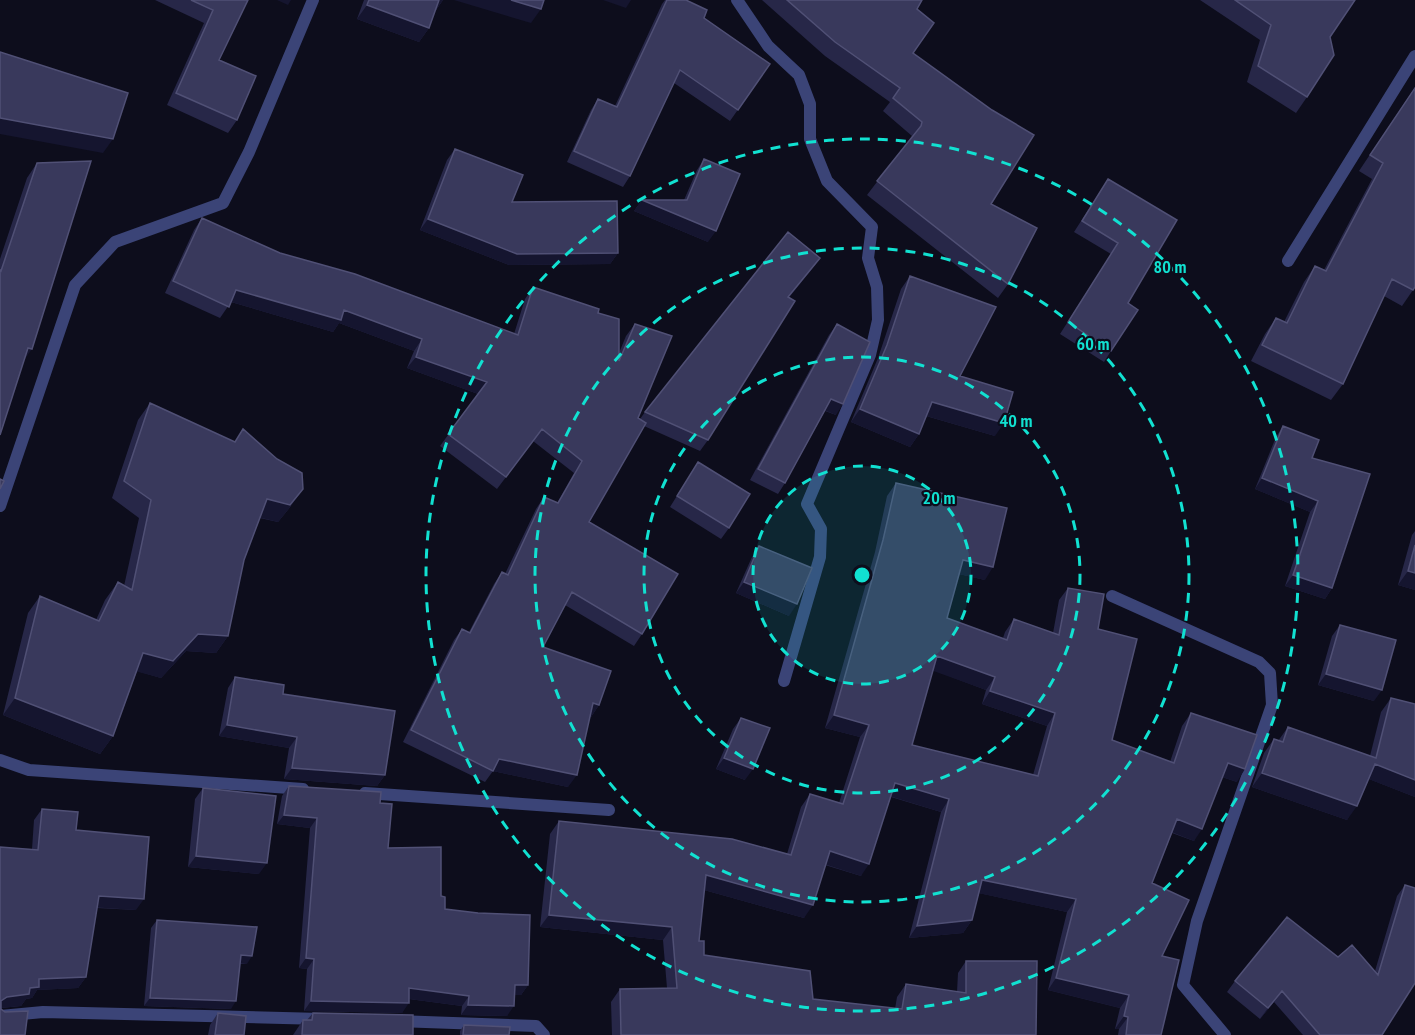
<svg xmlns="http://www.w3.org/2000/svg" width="1415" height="1035" font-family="'PT Sans Narrow',sans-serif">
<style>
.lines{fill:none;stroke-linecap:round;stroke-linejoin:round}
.street{stroke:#3b4477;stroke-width:12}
.wall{fill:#272748;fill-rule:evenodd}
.shaded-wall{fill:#15152f}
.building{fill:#39395c;stroke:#505075;stroke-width:1.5;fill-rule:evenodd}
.ring{fill:none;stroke:#11e1d1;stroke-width:3;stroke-dasharray:10 8}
.centre{fill:#11e1d1;stroke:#0d0d1c;stroke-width:3}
.ring-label{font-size:18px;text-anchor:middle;font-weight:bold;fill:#11e1d1;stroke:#0d0d1c;stroke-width:4.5;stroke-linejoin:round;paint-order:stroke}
</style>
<rect width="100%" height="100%" fill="#0d0d1c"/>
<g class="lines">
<!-- street -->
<path class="street" d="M737 0 768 46 799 75 810 104V139L827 181 872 227 868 258 877 287 878 320 870 355 807 504 821 529 820 557 784 681
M1288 261 1415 56
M0 506 75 285 115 242 223 203 249 152 313 0
M1112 596 1259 662 1270 673 1272 705 1197 921 1183 985 1225 1035
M0 760 29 770 303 789
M365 793 609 810
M0 1016 43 1012 322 1019
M397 1021 536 1026 544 1035"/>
</g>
<!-- wall -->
<path class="wall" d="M155 0H248L219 60 237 120 228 133 167 105 204 23Z
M364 0H443L434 13 429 28 419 42 357 19Z
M665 0H686L704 18 770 64 730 121 674 83 630 176 623 187 567 162 591 110 598 99 615 106 662 4Z
M762 0H922L917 9 913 54 991 204 1008 284 998 298 867 195 912 136 883 111 890 102 825 56Z
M1200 0H1355L1330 37 1307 97 1296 113 1247 82 1260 40Z
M1415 87 1413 290 1402 306 1384 296 1343 384 1331 400 1251 361 1265 334 1276 318 1284 322 1304 282 1315 266 1324 270 1372 179 1359 171Z
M455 149 512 202 618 253 610 264 509 265 420 230 447 160Z
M704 159 708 242 634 211 642 200H684L697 170Z
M37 163 24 360 0 435V259L27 178Z
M1108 179 1128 303 1111 351 1104 362 1060 334 1111 254 1074 232Z
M202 218 280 253 514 334 525 299 533 287 598 313 619 353 626 336 635 324 638 418 640 419 645 412 820 258 789 297 708 440 700 451 644 426 589 522 642 634 634 646 565 605 543 647 599 705 591 717H590L568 787 493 771 485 782 403 742 454 640 462 629 469 632 494 584 502 572 505 574 536 509 544 497 557 503 574 473 533 441 497 489 440 446 478 394 407 368 414 351 339 323 333 332 231 302 220 318 165 293 194 230Z
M910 276 960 376 995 436 926 416 919 434 910 447 851 422 878 358 901 289Z
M837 324 836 415 825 411 785 483 778 494 750 480 829 335Z
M150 403 291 506 278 522 260 518 244 560 228 636 216 653 186 651 161 678 137 671 113 736 100 754 3 715 28 613 40 596 96 620 105 600 118 582 124 586 139 518 112 498 138 420Z
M1283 426 1312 458 1332 588 1325 599 1285 586 1310 512 1255 489 1276 437Z
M698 462 729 528 721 539 670 507Z
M896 483 985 580 959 574 947 618 1003 638 1005 632 1014 619 1053 633 1059 600 1068 588 1098 629 1112 740 1170 762 1182 726 1191 713 1237 782 1222 777 1194 841 1172 833 1152 883 1162 956 1161 1035H1118L1119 1029H1115L1120 1008 1048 990 1067 912 979 893 972 920 963 933 909 938 941 812 891 797 861 876 825 865 804 918 704 890 699 941 704 955 813 999 895 1009 897 997 906 984 957 992 958 973 966 961 1036 1035H612L611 1002 620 989 667 988 663 940 540 927 550 834 559 821 787 854 801 807 810 794 839 803 860 737 825 728 875 552 887 496ZM933 670 986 690 982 704 1047 726 1033 775 912 745Z
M1415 531V590L1398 585 1412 535Z
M759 546 789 616 736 593 752 557Z
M1340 625 1374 701 1318 685 1332 636Z
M235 677 385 775 377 786 284 779 289 748 219 736 228 688Z
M1391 698 1415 704V797L1369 779 1347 820 1252 787 1264 753 1274 739 1278 741 1288 727 1370 756 1381 712Z
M741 718 745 780 716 769 733 729Z
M289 786 380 803 388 848 441 896 445 909 528 985 521 995H515L507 1016 461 1015 462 1006 409 999 402 1013 304 1011 307 969 299 968 310 828 277 824 282 796Z
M203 788 259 874 188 867 195 799Z
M42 809 76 830 136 910 97 908 86 977 78 988 37 990 32 998 26 999 21 1006 1 1008 0 1035V847L32 849 34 820Z
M1405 885 1382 1035H1303L1274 1002 1260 1019 1227 992 1235 981 1338 957 1375 971 1397 896Z
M157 920 247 964H240L231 1009 144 1006 151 928Z
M218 1013 244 1035H208L210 1025Z
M313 1013 413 1035H293L303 1020H307Z
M464 1025 509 1035H460V1031Z"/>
<!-- shaded-wall -->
<path class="shaded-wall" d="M277 0H291L288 5Z
M439 0H443L433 14Z
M454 0H511L541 9 531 23Z
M603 0H631L626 8Z
M367 5 429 28 419 42 357 19Z
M0 118 113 139 103 153 0 134Z
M642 200 716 231 708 242 634 211Z
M428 219 618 253 610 264 509 265 420 230Z
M820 258 812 269 781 308 788 297Z
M236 290 344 310 422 339 414 351 339 323 333 332 228 301Z
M28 348 32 349 22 363Z
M416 357 487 382 478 394 407 368Z
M831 399 843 404 836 415 824 410Z
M932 402 1004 423 995 436 923 415Z
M860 409 919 434 910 447 851 422Z
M1262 478 1318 501 1310 512 1255 489Z
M303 489 291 506 278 522 254 516 267 499Z
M963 560 993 567 985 580 954 573Z
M1408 571 1415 573V590L1398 585Z
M1293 575 1332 588 1325 599 1285 586Z
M744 582 797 604 789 616 736 593Z
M198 634 228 636 216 653 186 651 161 678 131 670 143 653Z
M937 656 995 677 986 690 928 669Z
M1326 674 1382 690 1374 701 1318 685Z
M990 691 1055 713 1047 726 982 704Z
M15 698 113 736 100 754 3 715Z
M593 703 599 705 591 717 584 715Z
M834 715 869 725 860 737 825 728Z
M227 725 297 737 289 748 219 736Z
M724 758 753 769 745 780 716 769Z
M499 759 577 775 568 787 493 771Z
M1228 763 1245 769 1237 782 1219 776Z
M1375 764 1415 780V797L1366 778Z
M292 768 385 775 377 786 284 779Z
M1262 773 1357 806 1347 820 1252 787Z
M895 783 949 799 941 812 886 795Z
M284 815 317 818 310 828 277 824Z
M1177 819 1202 829 1194 841 1169 831Z
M830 851 869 864 861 876 821 863Z
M196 856 267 863 259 874 188 867Z
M706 875 813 905 804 918 697 888Z
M982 880 1076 899 1067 912 973 892Z
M99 896 144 899 136 910 91 907Z
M549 915 672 927 663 940 540 927Z
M972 920 963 933 909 938 917 926Z
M241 955 252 956 247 964 236 963Z
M306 958 314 959 307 969 299 968Z
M86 977 78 988 37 990 32 998 26 999 21 1006 0 1008V1002L7 997 30 988 39 979Z
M1056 978 1129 995 1120 1008 1048 990Z
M515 985H528L521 995H509Z
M409 988 469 996 462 1006 402 998Z
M1282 991 1274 1002 1260 1019 1268 1008Z
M150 998 236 1001 231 1009 144 1006Z
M311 1001 409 1003 402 1013 304 1011Z
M468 1005 514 1006 507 1016 461 1015Z
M1124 1016 1128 1017 1119 1029H1115Z"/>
<!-- building -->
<path class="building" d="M191 0H248L219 60 256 76 237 120 176 93 213 10Z
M369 0H439L429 28 367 5Z
M511 0H544L541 9Z
M667 0H686L707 10 704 18 770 64 738 110 680 70 630 176 574 151 598 99 617 107Z
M787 0H922L917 9 934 23 913 53 992 110 1034 135 991 204 1037 228 1008 284 877 181 921 126 922 122 893 98 900 88 835 42Z
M1235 0H1355L1330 37 1334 55 1307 97 1258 66 1271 25Z
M0 52 128 93 113 139 0 118Z
M1415 88V287L1413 290 1392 279 1343 384 1262 345 1276 318 1287 323 1315 266 1326 271 1383 163 1370 155Z
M455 149 523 175 512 202 617 201 618 253 517 254 428 219Z
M704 159 740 174 716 231 642 200H687Z
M91 161 32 349 28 348 0 435V270L1 271 37 163Z
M1108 179 1177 220 1128 303 1138 310 1111 351 1068 322 1118 243 1082 221Z
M202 218 280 253 355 274 518 335 533 287 599 309 598 313 619 319V361L635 324 672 336 638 418 646 423 589 522 678 574 642 634 572 592 543 647 611 671 599 705 593 703 577 775 499 759 493 771 411 730 462 629 470 633 502 572 508 575 544 497 558 503 582 461 542 429 506 477 448 434 487 382 416 357 422 339 344 310 341 320 236 290 229 307 173 281Z
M788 232 820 258 788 297 795 301 708 440 645 412Z
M910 276 996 307 960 376 1013 392 1004 423 932 402 919 434 860 409 887 345Z
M837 324 870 342 843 404 831 399 785 483 758 469Z
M150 403 235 442 243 429 277 459 302 473 303 489 290 505 267 499 244 560 228 636 198 634 173 661 143 653 113 736 15 698 40 596 99 621 118 582 132 590 151 500 124 481Z
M1283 426 1319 440 1312 458 1370 474 1332 588 1293 575 1318 501 1262 478Z
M698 462 750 494 729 528 677 496Z
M0 479 4 481 0 489Z
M896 483 1007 508 993 567 963 560 947 618 1007 640 1014 619 1059 635 1068 588 1104 594 1098 629 1137 639 1112 740 1174 763 1191 713 1257 735 1245 769 1228 763 1202 829 1177 819 1152 883 1189 900 1162 956 1179 960 1161 1035H1126L1128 1017 1124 1016 1129 995 1056 978 1076 899 982 880 972 920 917 926 949 799 895 783 869 864 830 851 813 905 706 875 699 941H704V955L810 971 813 999 902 1009 906 984 966 993V961H1037L1036 1035H621L620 989 677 988 672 927 549 915 559 821 732 839 791 855 810 794 843 804 869 725 834 715 883 540ZM937 656 995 677 990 691 1055 713 1038 776 912 745Z
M1415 545V573L1408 571Z
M759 546 812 568 797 604 744 582Z
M1340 625 1396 640 1382 690 1326 674Z
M235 677 284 685 283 694 395 711 385 775 292 768 297 737 227 725Z
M1391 698 1415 704V780L1375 764 1357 806 1262 773 1274 739 1283 742 1288 727 1376 758Z
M741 718 770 728 753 769 724 758Z
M289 786 381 792 380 803 392 804 388 848 441 847V896L445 897V909L478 913 530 915 528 985H515L514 1006 468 1005 469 996 409 988V1003L311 1001 314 959 306 958 317 818 284 815Z
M203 788 276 796 267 863 196 856Z
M42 809 78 812 76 830 149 837 144 899 99 896 86 977 39 979V987L30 988 29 994 7 997 1 1001V1009L5 1012 28 1011 25 1035H0V847L38 850Z
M1405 885 1415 888V983L1382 1035H1320L1282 991 1268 1008 1235 981 1287 917 1338 957 1352 945 1378 975Z
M157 920 257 927 252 956 241 955 236 1001 150 998Z
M218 1013 246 1016 244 1035H215Z
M313 1013 413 1015V1035H302L303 1020H312Z
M464 1025 510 1027 509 1035H463Z"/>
<!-- distance rings -->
<circle cx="862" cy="575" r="109" fill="#11e1d1" fill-opacity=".12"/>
<g class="ring">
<circle cx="862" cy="575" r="109"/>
<circle cx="862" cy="575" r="218"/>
<circle cx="862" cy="575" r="327"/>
<circle cx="862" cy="575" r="436"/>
</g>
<circle cx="862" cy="575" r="9" class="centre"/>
<g class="ring-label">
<text x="1170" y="273">80 m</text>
<text x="1093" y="350">60 m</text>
<text x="1016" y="427">40 m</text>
<text x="939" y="504">20 m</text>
</g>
</svg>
